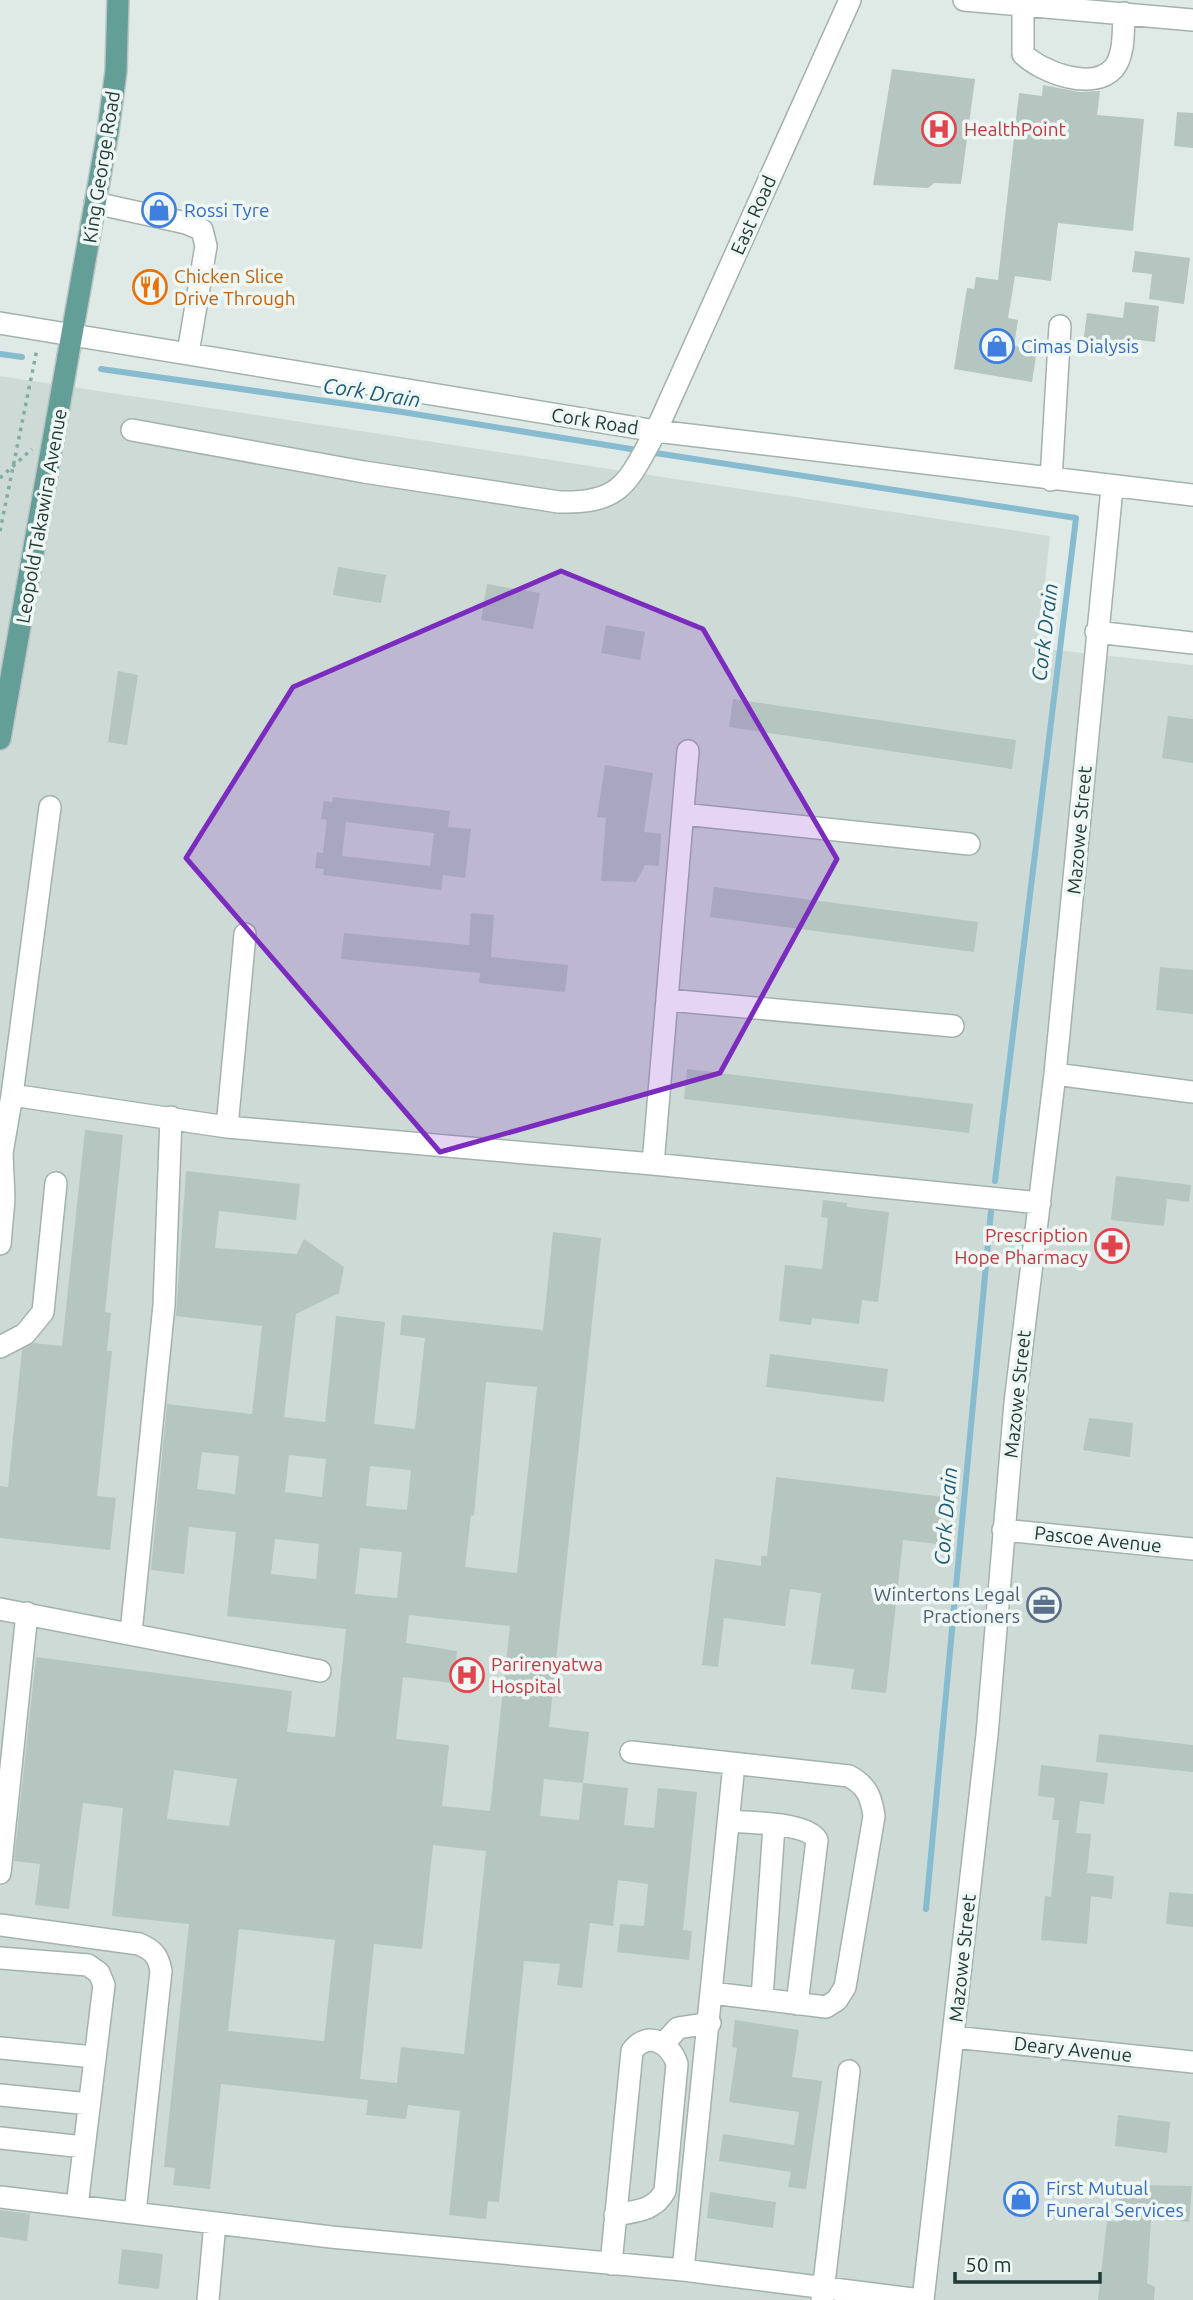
<svg xmlns="http://www.w3.org/2000/svg" width="1193" height="2300" font-family="Ubuntu,sans-serif">
<style>
.built{fill:#cddad6}
.lines{fill:none;stroke-linecap:round;stroke-linejoin:round}
.stream{stroke:#87bbcf;stroke-width:6}
.building{fill:#b5c5c0;fill-rule:evenodd}
.minor-casing{stroke:#a2b2ae;stroke-width:24}
.major-casing{stroke:#bcc4c3;stroke-width:24}
.path{stroke:#80ada5;stroke-width:3.5;stroke-dasharray:3.5 5;stroke-linecap:butt}
.minor{stroke:#fff;stroke-width:21}
.major{stroke:#649f97;stroke-width:21}
.marked{fill:#7b2cbf;fill-opacity:0.2;stroke:#7b2cbf;stroke-width:5;stroke-linejoin:round}
.labels{text-anchor:middle;dominant-baseline:central;stroke-width:7;stroke-linejoin:round;paint-order:stroke}
.health-label{font-size:19px;fill:#be3a42;stroke:#eff7f4;text-anchor:start}
.street-label{font-size:19px;fill:#203a36;stroke:#eff7f4}
.shop-label{font-size:19px;fill:#366cbe;stroke:#eff7f4;text-anchor:start}
.food-label{font-size:19px;fill:#c56008;stroke:#eff7f4;text-anchor:start}
.service-label{font-size:19px;fill:#4e5e75;stroke:#eff7f4;text-anchor:end}
.water-label{font-size:21px;font-style:italic;fill:#1c5a74;stroke:#eff7f4}
</style>
<rect width="100%" height="100%" fill="#dfeae6"/>
<!-- built -->
<path class="built" d="M0 376 1050 536 1038 648 1193 665V2300H0Z"/>
<g class="lines">
<!-- stream -->
<path class="stream" d="M0 354 22 357
M101 369 402 412 637 450
M649 452 1076 518 995 1181
M926 1909 991 1211"/>
</g>
<!-- building -->
<path class="building" d="M892 69 975 79 961 184 934 183 928 188 873 185Z
M1043 85 1079 92 1100 91 1097 115 1144 119 1133 231 1058 223 1051 281 1015 276 1008 318 1018 320 1014 346 1037 350 1032 382 954 369 967 288 974 289 976 277 998 280 1019 93 1042 96Z
M1177 112 1193 113V148L1174 146Z
M1135 251 1190 258 1184 304 1149 299 1152 274 1132 272Z
M1125 302 1159 306 1155 342 1139 340 1138 352 1083 344 1087 313 1123 318Z
M338 567 386 575 381 603 333 595Z
M487 584 540 593 533 629 481 620Z
M606 625 645 632 640 660 601 653Z
M118 671 138 675 127 745 108 742Z
M733 699 1016 740 1012 769 729 727Z
M1168 716 1193 719V763L1162 758Z
M605 765 653 773 644 832 661 834 659 866 645 865 636 882 601 881 606 818 597 817Z
M333 797 450 811 448 827 471 829 465 878 443 875 441 890 323 875 324 869 315 868 317 852 323 853 327 820 321 819 324 801 332 802ZM346 822 434 833 430 866 342 856Z
M714 887 978 922 974 952 710 917Z
M471 913 494 915 491 957 568 965 565 992 479 983 480 973 341 959 344 933 469 945Z
M1160 967 1193 970V1014L1156 1010Z
M687 1069 973 1104 969 1133 684 1099Z
M85 1130 123 1135 105 1312 111 1313 107 1351H112L97 1496 116 1498 110 1550 0 1538V1486L8 1487 22 1350 34 1343 62 1346Z
M186 1171 300 1184 296 1220 219 1211 215 1248 297 1254 304 1239 344 1267 339 1293 296 1314 284 1417 325 1422 336 1316 385 1322 374 1424 415 1429 425 1338 400 1335 402 1315 543 1330 553 1232 601 1238 549 1727 589 1732 583 1783 628 1788 624 1825 654 1828 658 1788 697 1792 683 1930 692 1931 689 1960 617 1952 620 1924 644 1926 648 1884 618 1880 613 1926 590 1923 582 1988 557 1985 560 1964 524 1961 499 2202 488 2201 486 2219 449 2215 460 2111 408 2105 406 2119 366 2115 368 2100 221 2084 210 2189 173 2185 175 2168 164 2167 189 1924 112 1916 123 1808 83 1803 69 1909 35 1905 40 1864 14 1861 36 1657 292 1691 287 1732 335 1737 346 1629 227 1616 236 1532 189 1527 184 1574 151 1570 167 1404 252 1414 262 1326 176 1316ZM486 1382 537 1387 517 1573 465 1567 471 1515 474 1516ZM202 1452 239 1456 235 1494 197 1489ZM289 1455 326 1459 322 1497 285 1492ZM370 1466 411 1470 407 1510 366 1506ZM275 1539 319 1544 316 1579 271 1574ZM360 1548 402 1552 397 1598 355 1594ZM409 1615 510 1626 490 1811 442 1806 449 1745 396 1739 403 1677 453 1683 457 1651 406 1643ZM174 1770 237 1779 229 1826 167 1819ZM544 1779 583 1783 579 1820 540 1816ZM433 1845 486 1851 464 2054 401 2047 397 2083 360 2079 374 1944 422 1949ZM239 1929 335 1940 324 2041 228 2031Z
M1116 1176 1191 1185 1189 1202 1167 1199 1164 1226 1111 1220Z
M823 1200 847 1203V1207L889 1212 878 1302 862 1300 859 1324 812 1318 811 1325 779 1321 785 1265 822 1269 828 1218 821 1217Z
M770 1354 888 1369 884 1402 766 1387Z
M1089 1418 1133 1423 1130 1457 1083 1450Z
M776 1477 943 1497 938 1544 903 1540 886 1693 851 1689 854 1669 811 1664 821 1593 790 1589 785 1626 724 1618 718 1667 702 1665 715 1559 761 1566V1556H767Z
M1099 1734 1193 1745V1772L1096 1762Z
M1041 1765 1108 1773 1104 1804 1080 1801 1076 1833 1091 1834 1087 1873 1114 1876 1112 1899 1091 1896 1087 1944 1041 1940 1045 1896 1051 1897 1059 1820H1052L1055 1798 1038 1796Z
M1169 1892 1193 1894V1927L1166 1924Z
M735 2020 799 2030 792 2077 822 2081 806 2189 788 2187 791 2172 719 2161 723 2134 794 2145 799 2112 729 2102 737 2048 732 2047Z
M1118 2115 1170 2122 1167 2153 1115 2146Z
M1131 2185 1192 2186 1189 2222 1151 2219 1147 2283 1155 2287 1154 2300H1098L1107 2221 1118 2222V2199L1129 2198Z
M710 2192 776 2202 773 2228 707 2218Z
M0 2210 30 2214 27 2241 0 2237Z
M122 2249 163 2254 159 2289 118 2284Z"/>
<g class="lines">
<!-- minor casing -->
<g class="minor-casing">
<path id="minor" d="M964 0 1193 20
M1023 5V54C1041 72 1093 92 1114 68 1125 54 1123 30 1124 13
M95 203 186 223 202 230 206 246 188 353
M0 323 656 431 1193 495
M132 430 364 472 559 502C624 504 628 480 656 431L850 0
M1051 480 1060 326
M1096 632 1193 643
M683 814 969 844
M668 1000 953 1026
M1055 1074 1193 1092
M12 1095 50 807
M227 1127 245 934
M653 1164 688 751
M0 1244 4 1199 2 1153 12 1095 227 1127 653 1164 1040 1203
M0 1347 25 1334 43 1312 56 1183
M1003 1530 1193 1549
M0 1609 320 1671
M131 1633 164 1305 171 1117
M631 1752 849 1776C867 1786 871 1796 874 1816L845 1987 837 2000 826 2007 712 1993
M730 1821C750 1823 807 1822 817 1840L797 2004
M0 1873 27 1613
M0 1925 139 1944C153 1950 158 1955 161 1971L135 2213
M0 1958 88 1965 99 1973 104 1985 77 2206
M762 1998 774 1826
M953 2037 1193 2062
M665 2042 678 2028 710 2023
M0 2048 94 2057
M0 2095 89 2104
M0 2138 84 2147
M0 2197 331 2237 683 2270 921 2300
M611 2264 632 2051C648 2029 671 2044 677 2064L665 2191C654 2211 637 2211 615 2215
M683 2270 734 1764
M208 2300 215 2223
M822 2300 849 2071
M923 2300 987 1735 1015 1403 1055 1074 1112 488"/>
</g>
<!-- major casing -->
<g class="major-casing">
<path id="major" d="M0 739 108 131 116 71 118 0"/>
</g>
<!-- path -->
<path class="path" d="M0 478 32 449
M0 531 37 349"/>
<!-- minor -->
<use href="#minor" class="minor"/>
<!-- major -->
<use href="#major" class="major"/>
</g>
<!-- marked area -->
<path class="marked" d="M561 571 703 629 837 859 720 1073 440 1152 186 858 293 687Z"/>
<!-- icons -->
<defs>
<g id="hospital-ring" transform="scale(1.75)"><circle r="9.5" fill="#eff7f4" stroke="#e0444e" stroke-width="1.5"/><path d="M-5-5h3v3.5h4V-5h3V5h-3V1.5h-4V5h-3Z" fill="#e0444e"/></g>
<g id="shop-ring" transform="scale(1.75)"><circle r="9.5" fill="#eff7f4" stroke="#3f7fe0" stroke-width="1.5"/><path d="M-5-2.5h2.3a2.7 3.5 0 0 1 5.4 0H5L5.5 6h-11ZM-1.5-2.5h3a1.5 2.3 0 0 0-3 0Z" fill="#3f7fe0"/></g>
<g id="restaurant-ring" transform="scale(1.75)"><circle r="9.5" fill="#eff7f4" stroke="#e8710a" stroke-width="1.5"/><path d="M-5-6h1v4h1v-4h1v4h1v-4h1v5L-1.5 .5V6h-2V.5L-5-1ZM5-6V6H3V1.5H1.5Q1.5-4 5-6Z" fill="#e8710a"/></g>
<g id="pharmacy-ring" transform="scale(1.75)"><circle r="9.5" fill="#eff7f4" stroke="#e0444e" stroke-width="1.5"/><path d="M-2-6h4v4h4v4h-4v4h-4v-4h-4v-4h4Z" fill="#e0444e"/></g>
<g id="office-ring" transform="scale(1.75)"><circle r="9.5" fill="#eff7f4" stroke="#5c6f8a" stroke-width="1.5"/><path d="M-6-3h4V-5.5h4V-3h4V5H-6ZM-1-4.5V-3h2v-1.5ZM-6 0V1H6V0Z" fill="#5c6f8a"/></g>
</defs>
<g fill-rule="evenodd">
<use href="#hospital-ring" x="939" y="129"/>
<use href="#shop-ring" x="159" y="210"/>
<use href="#restaurant-ring" x="150" y="287"/>
<use href="#shop-ring" x="997" y="346"/>
<use href="#pharmacy-ring" x="1112" y="1246"/>
<use href="#office-ring" x="1044" y="1605"/>
<use href="#hospital-ring" x="467" y="1675"/>
<use href="#shop-ring" x="1021" y="2199"/>
</g>
<g class="labels">
<!-- health labels -->
<g class="health-label">
<text x="964" y="129">HealthPoint</text>
<text x="1088" y="1235" text-anchor="end">Prescription<tspan x="1088" dy="22">Hope Pharmacy</tspan></text>
<text x="491" y="1664">Parirenyatwa<tspan x="491" dy="22">Hospital</tspan></text>
</g>
<!-- street labels -->
<g class="street-label">
<text transform="translate(101 167) rotate(-81)">King George Road</text>
<text transform="translate(753 215) rotate(-66)">East Road</text>
<text transform="translate(595 421) rotate(9)">Cork Road</text>
<text transform="translate(41 516) rotate(-80)">Leopold Takawira Avenue</text>
<text transform="translate(1079 830) rotate(-85)">Mazowe Street</text>
<text transform="translate(1017 1394) rotate(-84)">Mazowe Street</text>
<text transform="translate(1098 1539) rotate(6)">Pascoe Avenue</text>
<text transform="translate(962 1958) rotate(-84)">Mazowe Street</text>
<text transform="translate(1073 2049) rotate(6)">Deary Avenue</text>
</g>
<!-- shop labels -->
<g class="shop-label">
<text x="184" y="210">Rossi Tyre</text>
<text x="1021" y="346">Cimas Dialysis</text>
<text x="1046" y="2188">First Mutual<tspan x="1046" dy="22">Funeral Services</tspan></text>
</g>
<!-- food labels -->
<g class="food-label">
<text x="174" y="276">Chicken Slice<tspan x="174" dy="22">Drive Through</tspan></text>
</g>
<!-- service labels -->
<g class="service-label">
<text x="1020" y="1594">Wintertons Legal<tspan x="1020" dy="22">Practioners</tspan></text>
</g>
<!-- water labels -->
<g class="water-label">
<text transform="translate(372 392) rotate(9)">Cork Drain</text>
<text transform="translate(1044 632) rotate(-83)">Cork Drain</text>
<text transform="translate(945 1516) rotate(-85)">Cork Drain</text>
</g>
</g>
<!-- scale -->
<path d="M955 2272v10h145v-10" fill="none" stroke="#203a36" stroke-width="3.5"/>
<text x="965" y="2272" font-size="21" fill="#203a36" stroke="#eff7f4" stroke-width="5" paint-order="stroke">50 m</text>
</svg>
